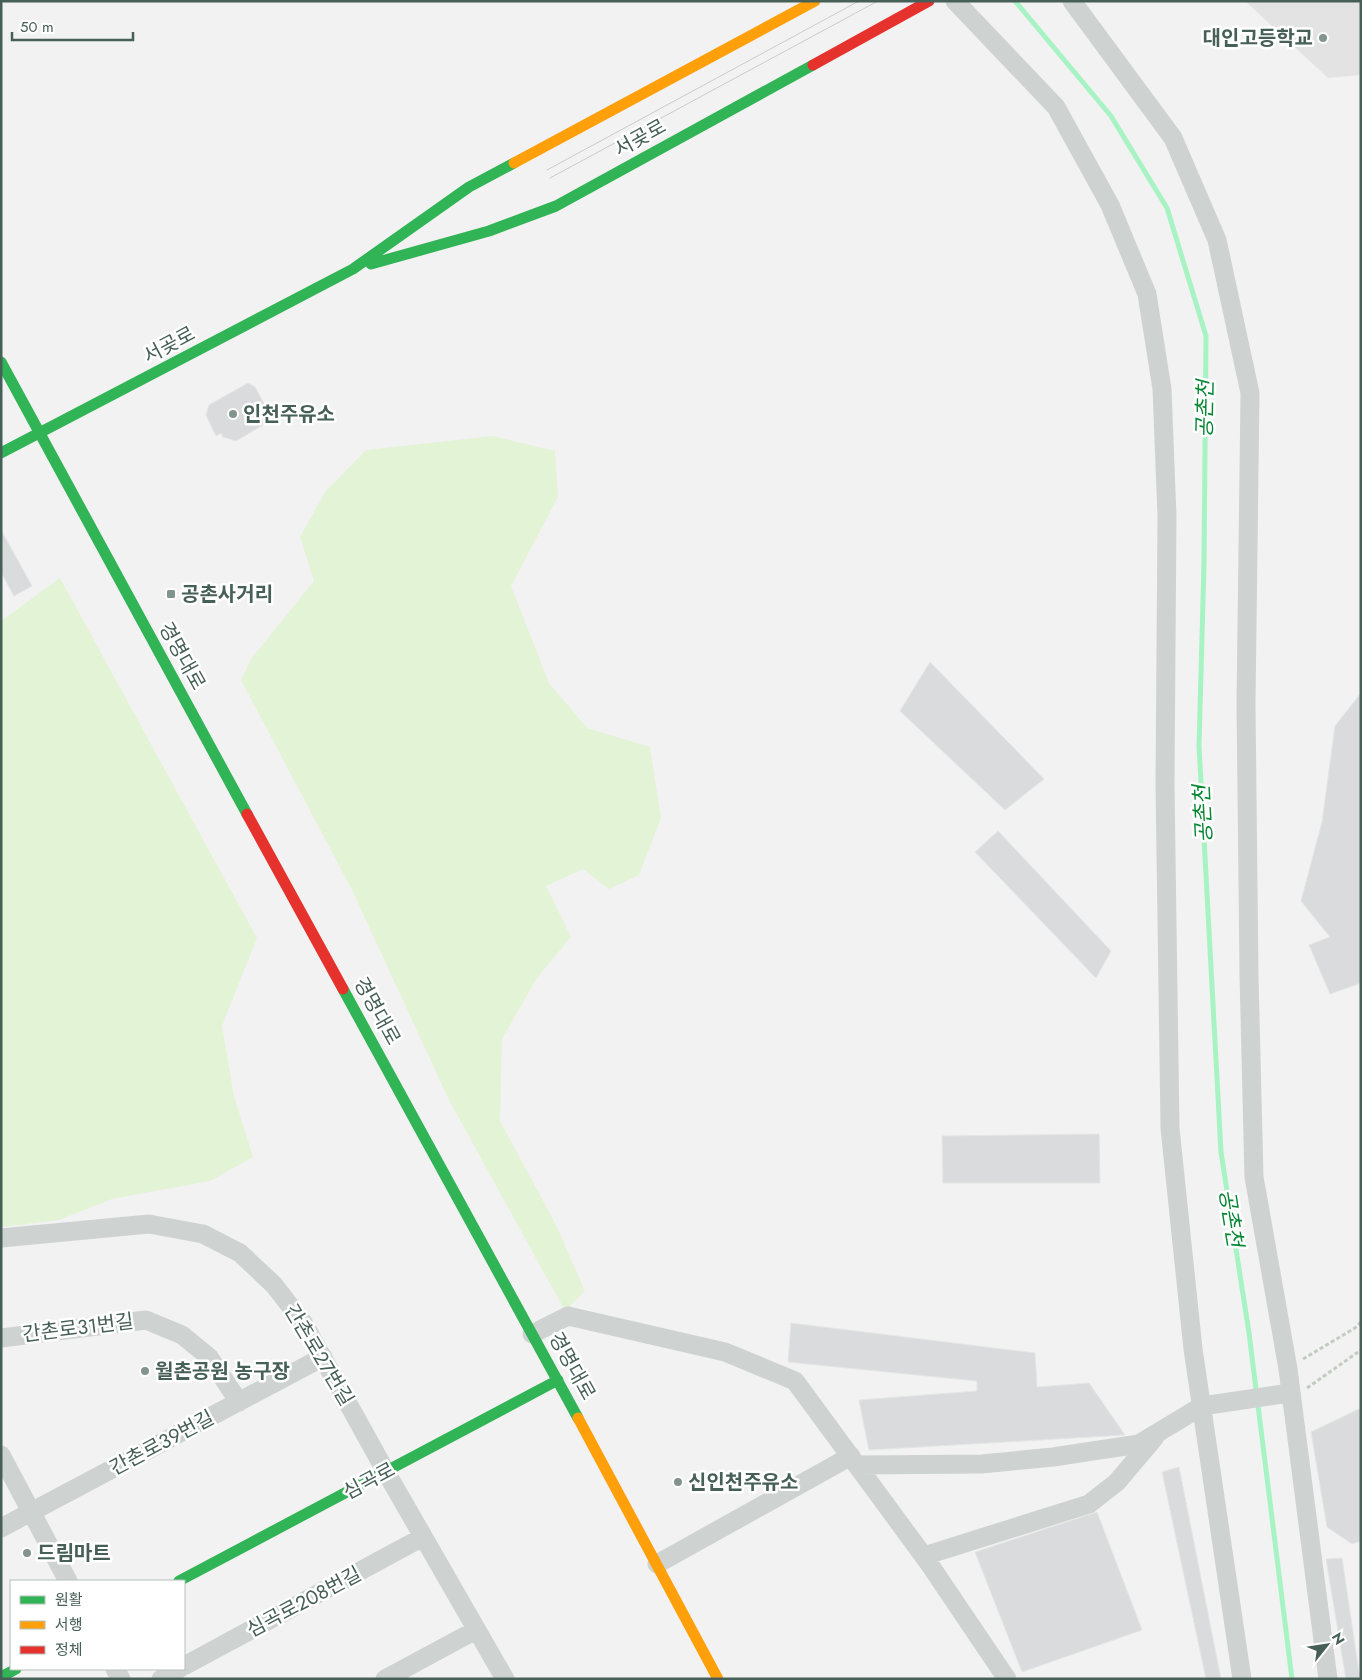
<svg xmlns="http://www.w3.org/2000/svg" width="1362" height="1680" font-family="Jost,'Noto Sans KR',sans-serif">
<style>
.education{fill:#e3e3e4}
.green{fill:#e3f3d6}
.lines{fill:none;stroke-linecap:round;stroke-linejoin:round}
.stream{stroke:#a8f3c3;stroke-width:5}
.building{fill:#dadbdc;stroke:#e4e5e5}
.path{stroke:#c2cdc0;stroke-width:3;stroke-dasharray:4 2.5;stroke-linecap:butt}
.street{stroke:#ced3d1;stroke-width:19}
.fast{stroke:#30b455;stroke-width:11}
.slow{stroke:#ff9f0a;stroke-width:11}
.jam{stroke:#e5322d;stroke-width:11}
.tram{stroke:#c8ccca;stroke-width:1}
.poi-dot{fill:#83938e;stroke:#fff;stroke-width:2}
.labels{text-anchor:middle;dominant-baseline:central;stroke-width:5;stroke-linejoin:round;paint-order:stroke}
.poi-label{font-size:20px;font-weight:bold;fill:#476057;stroke:#fff;text-anchor:start}
.street-label{font-size:20px;fill:#476057;stroke:#fff}
.water-label{font-size:21px;font-style:italic;fill:#068734;stroke:#fff}
</style>
<rect width="100%" height="100%" fill="#f3f2f3"/>
<!-- education -->
<path class="education" d="M1245 1H1361V75L1328 78Z"/>
<!-- green -->
<path class="green" d="M493 436 555 451 558 497 511 586 549 683 587 728 650 747 661 818 639 875 609 889 583 869 546 886 571 937 537 978 502 1039 500 1121 555 1223 585 1291 565 1311 449 1100 352 890 241 680 251 659 314 581 300 537 325 492 366 450Z
M60 578 257 938 222 1026 234 1096 253 1157 210 1181 112 1199 59 1220 1 1227V621Z"/>
<g class="lines">
<!-- stream -->
<path class="stream" d="M1015 1 1111 116 1167 208 1206 336 1204 564 1199 746 1221 1152 1249 1333 1292 1679"/>
</g>
<!-- building -->
<path class="building" d="M248 383 255 387 269 413 268 422 236 441 223 437 221 433 216 436 206 415 209 405Z
M1 530 32 586 14 596 1 572Z
M930 662 1044 779 1005 810 900 711Z
M1361 693V983L1330 994 1309 945 1330 937 1301 901 1322 822 1335 726Z
M998 831 1111 951 1096 978 975 852Z
M1099 1134 1100 1183H943L942 1136Z
M791 1323 1035 1353 1037 1387 1089 1383 1125 1435 869 1450 859 1400 977 1391V1381L788 1362Z
M1361 1408V1541L1352 1544 1327 1527 1311 1432Z
M1179 1467 1221 1679H1206L1162 1472Z
M1097 1512 1142 1630 1022 1672 975 1552Z
M1342 1558 1360 1679H1346L1326 1559Z"/>
<g class="lines">
<!-- path -->
<path class="path" d="M1303 1359 1355 1328 1361 1322
M1307 1388 1361 1350"/>
<!-- street -->
<path class="street" d="M955 1 1056 107 1110 205 1147 294 1162 389 1167 516 1165 784 1170 1128 1193 1349 1242 1679
M1072 1 1173 138 1217 240 1250 393 1246 704 1249 976 1254 1177 1288 1369 1328 1679
M1 1238 149 1224 203 1234 240 1253 274 1285 304 1324 386 1472 505 1679
M532 1334 568 1316 725 1352 795 1381 928 1562 1007 1679
M1 1338 146 1320 182 1335 209 1357 239 1402
M1 1455 68 1581
M858 1465 982 1464 1053 1457 1139 1444 1202 1406 1290 1393
M1 1528 323 1357
M924 1556 1089 1504 1117 1482 1155 1437
M657 1564 851 1456
M184 1666 423 1537
M115 1669 121 1679
M161 1679 179 1669
M385 1679 476 1630"/>
<!-- fast -->
<path class="fast" d="M371 264 489 231 556 206 813 65
M1 362 247 814
M1 453 353 269 469 187 514 163
M343 989 578 1418
M179 1581 558 1380
M1 1677 16 1669"/>
<!-- slow -->
<path class="slow" d="M514 163 815 1
M578 1418 718 1679"/>
<!-- jam -->
<path class="jam" d="M813 65 929 1
M247 814 343 989"/>
<!-- tram -->
<path class="tram" d="M547 170 859 1
M550 178 878 1"/>
</g>
<!-- markers -->
<g class="poi-dot">
<circle cx="1323" cy="38" r="5"/>
<circle cx="233" cy="414" r="5"/>
<rect x="166" y="589" width="10" height="10" rx="2.5"/>
<circle cx="145" cy="1371" r="5"/>
<circle cx="678" cy="1482" r="5"/>
<circle cx="27" cy="1553" r="5"/>
</g>
<g class="labels">
<!-- poi labels -->
<g class="poi-label">
<text x="1313" y="38" text-anchor="end">대인고등학교</text>
<text x="243" y="414">인천주유소</text>
<text x="181" y="594">공촌사거리</text>
<text x="155" y="1371">월촌공원 농구장</text>
<text x="688" y="1482">신인천주유소</text>
<text x="37" y="1553">드림마트</text>
</g>
<!-- street labels -->
<g class="street-label">
<text transform="translate(640 138) rotate(-29)">서곶로</text>
<text transform="translate(169 345) rotate(-28)">서곶로</text>
<text transform="translate(182 656) rotate(61)">경명대로</text>
<text transform="translate(377 1011) rotate(61)">경명대로</text>
<text transform="translate(78 1328) rotate(-7)">간촌로31번길</text>
<text transform="translate(319 1355) rotate(59)">간촌로27번길</text>
<text transform="translate(572 1366) rotate(61)">경명대로</text>
<text transform="translate(162 1443) rotate(-28)">간촌로39번길</text>
<text transform="translate(369 1481) rotate(-28)">심곡로</text>
<text transform="translate(304 1602) rotate(-28)">심곡로208번길</text>
</g>
<!-- water labels -->
<g class="water-label">
<text transform="translate(1205 409) rotate(-89)">공촌천</text>
<text transform="translate(1203 814) rotate(-93)">공촌천</text>
<text transform="translate(1231 1218) rotate(81)">공촌천</text>
</g>
</g>
<!-- border -->
<rect width="1362" height="1680" fill="none" stroke="#476057" stroke-width="5"/>
<!-- legend -->
<rect x="10" y="1580" width="175" height="90" fill="#ffffff" stroke="#b5bfbc"/>
<rect x="20" y="1596" width="25" height="8" fill="#30b455" stroke="#b5bfbc"/>
<text x="55" y="1605" font-size="15" fill="#476057">원활</text>
<rect x="20" y="1621" width="25" height="8" fill="#ff9f0a" stroke="#b5bfbc"/>
<text x="55" y="1630" font-size="15" fill="#476057">서행</text>
<rect x="20" y="1646" width="25" height="8" fill="#e5322d" stroke="#b5bfbc"/>
<text x="55" y="1655" font-size="15" fill="#476057">정체</text>
<!-- north arrow -->
<g transform="translate(1327 1645) rotate(60)" stroke="#ffffff" stroke-width="4" paint-order="stroke">
<path d="M0-4L9 19L0 12L-9 19Z" fill="#476057"/>
<text y="-8" font-size="14" font-weight="bold" text-anchor="middle" fill="#476057">N</text>
</g>
<!-- scale -->
<path d="M12 32v8h121v-8" fill="none" stroke="#476057" stroke-width="2.5"/>
<text x="20" y="32" font-size="15" fill="#476057" stroke="#ffffff" stroke-width="4" paint-order="stroke">50 m</text>
</svg>
